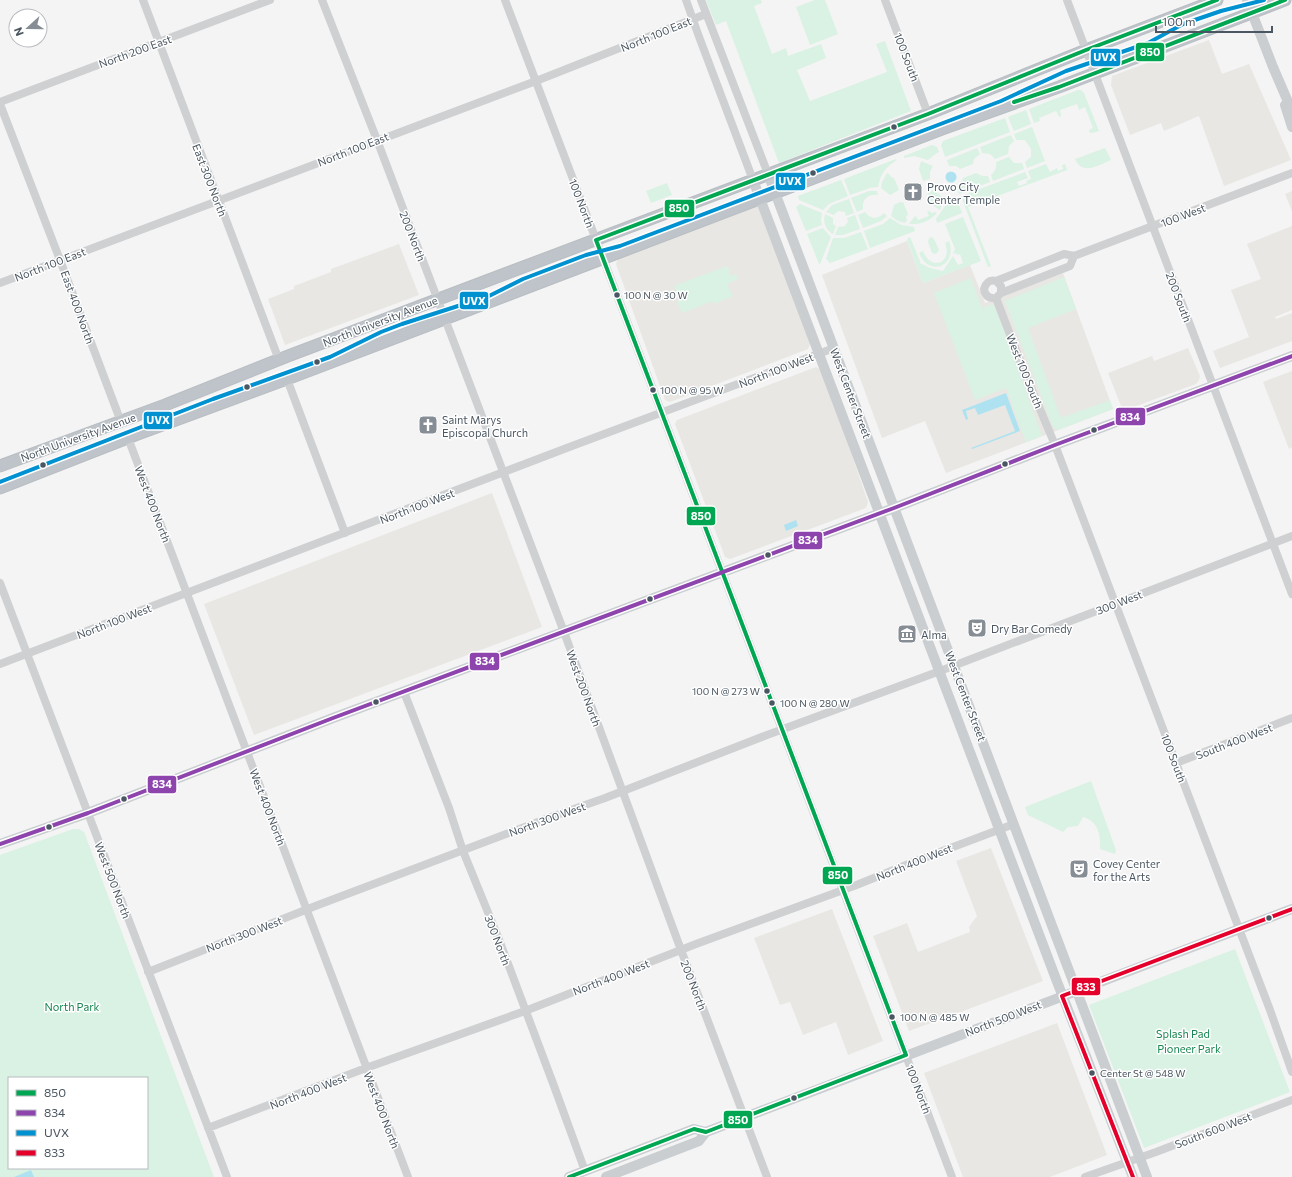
<svg xmlns="http://www.w3.org/2000/svg" width="1292" height="1177" font-family="Commissioner,sans-serif">
<style>
.commercial{fill:#e8e7e3}
.green{fill:#d9f2e3;fill-rule:evenodd}
.water{fill:#aee2f0}
.lines{fill:none;stroke-linecap:round;stroke-linejoin:round}
.highway-casing{stroke:#b9bec3;stroke-width:13}
.minor{stroke:#ced0d2;stroke-width:8}
.major{stroke:#caced1;stroke-width:10}
.highway{stroke:#bec4c9;stroke-width:11}
.bus-1-casing{stroke:#fff;stroke-width:7}
.bus-2-casing{stroke:#fff;stroke-width:7}
.bus-3-casing{stroke:#fff;stroke-width:7}
.bus-4-casing{stroke:#fff;stroke-width:7}
.bus-1{stroke:#00a651;stroke-width:4}
.bus-2{stroke:#8e44ad;stroke-width:4}
.bus-3{stroke:#0091d0;stroke-width:4}
.bus-4{stroke:#e4002b;stroke-width:4}
.bus-dot{fill:#4a5661;stroke:#fff;stroke-width:1.5}
.labels{text-anchor:middle;dominant-baseline:central;stroke-width:3;stroke-linejoin:round;paint-order:stroke}
.bus-label{font-size:10px;fill:#4a5661;stroke:#fff;text-anchor:start}
.street-label{font-size:11px;fill:#4a5661;stroke:#fff}
.poi-label{font-size:11px;fill:#4a5661;stroke:#fff;text-anchor:start}
.park-label{font-size:11px;fill:#17864f;stroke:#fff}
.line-badge{stroke:#fff;stroke-width:1.5}
.badge-label{font-size:11px;text-anchor:middle;font-weight:bold;fill:#fff}
</style>
<rect width="100%" height="100%" fill="#f4f4f4"/>
<!-- commercial -->
<path class="commercial" d="M1209 40 1222 74 1249 64 1291 160 1224 186 1199 116 1164 131 1161 123 1130 135 1111 85 1112 76Z
M1292 191V211L1285 194Z
M760 202 811 342 808 349 670 402 665 400 616 264 618 259Z
M1292 226V310L1275 317 1276 319 1292 313V341L1220 368 1213 351 1249 337 1231 290 1261 279 1247 244Z
M907 241 923 283 970 265 985 303 1063 273 1113 409 946 473 925 421 882 438 822 275Z
M399 244 419 295 285 345 268 299 294 289V286L331 272V269Z
M1188 348 1200 376 1199 380 1196 384 1123 411 1108 373 1152 356 1154 361Z
M816 367 821 370 846 438 868 502 866 508 730 559 725 557 675 424 677 420Z
M1292 371V447L1289 449 1263 382Z
M492 493 542 627 254 735 204 604Z
M991 848 1043 981 974 1007 949 940 970 932 969 927 977 916 956 861Z
M832 909 883 1041 848 1055 836 1022 803 1035 790 1002 780 1005 754 938Z
M907 923 918 952 949 940 974 1007 909 1031 873 936Z
M1057 1023 1107 1155 1050 1177H963L924 1073Z"/>
<!-- green -->
<path class="green" d="M706 0H761L762 3 754 6 772 54 786 48 788 56 821 44 826 58 797 70 810 101 887 72 876 44 885 41 911 111 779 163 726 21 716 25Z
M815 0H825L838 34 810 45 796 7Z
M1078 90H1081L1084 93 1099 131 1092 133 1089 132V130L1093 128 1085 107 1079 110 1077 104 1060 110 1061 116 1059 117 1056 111 1039 118 1040 121 1034 123 1029 109Z
M1026 110 1031 124 1014 131 1008 117Z
M1005 118 1010 132 945 157 941 145 943 141Z
M1032 127 1045 161 1027 168 1025 162 1031 157V149L1025 140H1016L1014 134Z
M1011 135 1014 141 1009 146 1008 154 995 159 990 154 982 153 980 147Z
M932 145 937 147 939 152 934 155 928 160 914 156 904 158V156Z
M977 148 980 154 974 159 973 164 960 169 956 166H949L947 160Z
M1105 148 1111 160C1099 165 1082 176 1075 159Z
M1009 157 1014 163H1022L1024 169 993 181 991 175C995 172 997 167 996 162Z
M896 159 897 160C886 166 880 175 878 187L870 188 850 195 844 179Z
M921 161 933 166 930 172V179L923 181 919 169Z
M1046 164 1050 172 1057 168 1058 171 1063 169 1062 165 1065 164 1067 170 968 207 991 266 988 267 961 196 1025 172 1028 178 1017 182 1019 186 1027 183 1026 181 1031 179 1028 171Z
M887 173 889 174 891 177 894 178 899 190 890 195 881 188 882 182Z
M976 173 982 176H988L990 182 959 194 957 187 962 182 963 178Z
M841 180 848 196 829 204 823 210 799 200 798 196Z
M667 183 672 195 651 203 646 191Z
M933 190 941 196 945 197 940 210 932 205 928 193Z
M869 191H877L878 195C868 194 862 199 863 209L857 212 851 198Z
M849 199 854 213 846 216 845 212 838 211 834 215 826 212 832 205Z
M900 202H903L908 214 906 217 907 220 905 223 898 221 891 216 894 205Z
M800 204 822 213 821 220 822 225 806 231 796 207Z
M946 205H959L962 213 937 223 936 219Z
M929 211 932 213 935 212 937 213C930 221 920 225 909 224L914 217 916 216 918 220 929 216 927 212Z
M865 212C870 219 878 220 884 213L887 216 881 221 863 228 858 215Z
M825 214 833 218V224L836 226 833 234C825 229 823 223 825 214Z
M855 215 860 229 843 235H835L838 227 846 226 845 225 848 222 847 218Z
M963 217 981 261 923 283 907 240 908 238 910 237 920 261V263L930 268 943 271 953 256 958 265 963 263 960 254 957 255 956 253 953 254 955 249 945 224Z
M890 218 901 225 914 227 915 231 870 248 864 231 883 224Z
M823 228 828 234 831 237 820 264H819L807 234Z
M861 232 868 249 830 263 826 259 833 238H844Z
M932 237 934 239 939 250 936 254 932 253 928 242 929 238Z
M949 241C958 266 929 278 919 253L923 251C931 272 953 263 945 243Z
M727 266 730 271 729 272 730 276 736 274 738 279 727 284 733 296 714 304 713 301 682 313 677 301 679 300 674 286Z
M1064 277 1076 309 1028 328 1061 418 1110 400 1113 409 1058 430 1053 427 1005 301Z
M971 278 982 308 993 304 1008 340 1042 436 1026 442 1006 388 975 400 934 293Z
M1091 781 1116 850 1115 854 1100 849C1101 835 1098 821 1083 817L1078 826 1068 827 1063 832 1028 815 1025 807Z
M73 829H79L84 832 214 1177H0V855ZM9 1078H147V1168H9Z
M1235 949 1290 1092 1144 1148 1089 1005Z"/>
<!-- water -->
<path class="water" d="M945.5 177a5.5 5.5 0 1 1 11 0a5.5 5.5 0 1 1-11 0Z
M1006 393 1020 431 972 449 971 448 1015 431 1005 405 978 415 975 408 966 411 968 419 966 420 962 410Z
M796 520 798 526 786 531 784 525Z
M31 1170 34 1177H14Z"/>
<g class="lines">
<!-- highway casing -->
<g class="highway-casing">
<path id="highway" d="M0 466 165 405 288 356 928 114 1086 50 1217 0
M0 488 138 434 295 376 945 128 1059 87 1285 0"/>
</g>
<!-- minor -->
<path class="minor" d="M143 0 279 360
M322 0 377 140 564 632 681 950 767 1177
M505 0 952 1177
M686 0 698 34 753 180
M701 0 768 174
M885 0 928 114
M1067 0 1292 594
M0 102 270 0
M0 104 60 260 121 422
M1074 256 1292 173
M996 281 1001 286V293L996 298C989 299 985 296 984 289 986 283 989 279 996 281L1064 254 1074 256
M0 283 536 81 706 14
M1001 293 1070 266 1074 256
M996 298 1024 371 1055 445 1270 1010 1292 1072
M287 379 345 533
M128 438 408 1177
M0 583 227 1177
M0 664 572 446 834 348
M404 692 449 808 463 851 498 937 554 1086 585 1171
M1176 763 1292 718
M148 972 318 905 554 816 605 798 767 735 940 671 1292 536
M208 1128 366 1068 525 1011 696 944 854 886 916 861 1014 824
M1085 1177 1156 1152 1292 1100"/>
<!-- major -->
<path class="major" d="M1247 0 1273 67 1292 111
M1285 105 1292 127
M768 174 1147 1177
M753 180 1056 979 1133 1177
M0 844 88 813 333 718 894 508 1055 445 1292 356
M569 1177 694 1129 706 1132 1292 909
M606 1177 699 1141 706 1132"/>
<!-- highway -->
<use href="#highway" class="highway"/>
<!-- bus-1 casing -->
<g class="bus-1-casing">
<path id="bus-1" d="M1014 102 1059 87 1285 0
M906 1055 596 240 928 114 1086 50 1217 0
M569 1177 694 1129 706 1132 906 1055"/>
</g>
<!-- bus-2 casing -->
<g class="bus-2-casing">
<path id="bus-2" d="M0 844 88 813 333 718 894 508 1055 445 1292 356"/>
</g>
<!-- bus-3 casing -->
<g class="bus-3-casing">
<path id="bus-3" d="M0 482 213 399 330 357 381 332 402 324 489 296 523 279 586 255 620 246 1001 101 1066 71 1148 43 1183 24 1221 11 1264 0"/>
</g>
<!-- bus-4 casing -->
<g class="bus-4-casing">
<path id="bus-4" d="M1133 1177 1062 996 1292 909"/>
</g>
<!-- bus-1 -->
<use href="#bus-1" class="bus-1"/>
<!-- bus-2 -->
<use href="#bus-2" class="bus-2"/>
<!-- bus-3 -->
<use href="#bus-3" class="bus-3"/>
<!-- bus-4 -->
<use href="#bus-4" class="bus-4"/>
</g>
<!-- icons -->
<defs>
<g id="church-square" transform="scale(1)"><rect x="-9" y="-9" width="18" height="18" rx="4" fill="#868d94" stroke="#fff"/><path d="M-1.2-6h2.4v3.5h3.3v2.4h-3.3V6h-2.4V-.1h-3.3v-2.4h3.3Z" fill="#fff"/></g>
<g id="theatre-square" transform="scale(1)"><rect x="-9" y="-9" width="18" height="18" rx="4" fill="#868d94" stroke="#fff"/><path d="M-5-5.5Q0-4 5-5.5V0Q5 5 0 6Q-5 5-5 0ZM-3.3-2.5H-1v1.5H-3.3ZM1-2.5H3.3v1.5H1ZM-2.8 1Q0 5.5 2.8 1Z" fill="#fff"/></g>
<g id="museum-square" transform="scale(1)"><rect x="-9" y="-9" width="18" height="18" rx="4" fill="#868d94" stroke="#fff"/><path d="M0-6L6-3V-2H-6V-3ZM-5-1h2V3h-2ZM-1-1h2V3h-2ZM3-1h2V3H3ZM-6 4H6V6H-6Z" fill="#fff"/></g>
</defs>
<g fill-rule="evenodd">
<use href="#church-square" x="913" y="192"/>
<use href="#church-square" x="428" y="425"/>
<use href="#theatre-square" x="977" y="628"/>
<use href="#museum-square" x="907" y="634"/>
<use href="#theatre-square" x="1079" y="869"/>
</g>
<!-- markers -->
<g class="bus-dot">
<circle cx="894" cy="127" r="3.5"/>
<circle cx="813" cy="173" r="3.5"/>
<circle cx="617" cy="295" r="3.5"/>
<circle cx="317" cy="362" r="3.5"/>
<circle cx="247" cy="387" r="3.5"/>
<circle cx="653" cy="390" r="3.5"/>
<circle cx="1094" cy="430" r="3.5"/>
<circle cx="1005" cy="464" r="3.5"/>
<circle cx="43" cy="465" r="3.5"/>
<circle cx="768" cy="555" r="3.5"/>
<circle cx="650" cy="599" r="3.5"/>
<circle cx="767" cy="691" r="3.5"/>
<circle cx="376" cy="702" r="3.5"/>
<circle cx="772" cy="703" r="3.5"/>
<circle cx="124" cy="799" r="3.5"/>
<circle cx="49" cy="827" r="3.5"/>
<circle cx="1269" cy="918" r="3.5"/>
<circle cx="892" cy="1017" r="3.5"/>
<circle cx="1092" cy="1073" r="3.5"/>
<circle cx="794" cy="1098" r="3.5"/>
</g>
<g class="labels">
<!-- bus labels -->
<g class="bus-label">
<text x="624" y="295">100 N @ 30 W</text>
<text x="660" y="390">100 N @ 95 W</text>
<text x="760" y="691" text-anchor="end">100 N @ 273 W</text>
<text x="780" y="703">100 N @ 280 W</text>
<text x="900" y="1017">100 N @ 485 W</text>
<text x="1100" y="1073">Center St @ 548 W</text>
</g>
<!-- street labels -->
<g class="street-label">
<text transform="translate(656 34) rotate(-22)">North 100 East</text>
<text transform="translate(135 51) rotate(-20)">North 200 East</text>
<text transform="translate(907 57) rotate(69)">100 South</text>
<text transform="translate(353 149) rotate(-21)">North 100 East</text>
<text transform="translate(210 180) rotate(69)">East 300 North</text>
<text transform="translate(582 203) rotate(69)">100 North</text>
<text transform="translate(1183 215) rotate(-21)">100 West</text>
<text transform="translate(413 236) rotate(69)">200 North</text>
<text transform="translate(50 264) rotate(-21)">North 100 East</text>
<text transform="translate(1179 297) rotate(69)">200 South</text>
<text transform="translate(78 307) rotate(70)">East 400 North</text>
<text transform="translate(380 321) rotate(-21)">North University Avenue</text>
<text transform="translate(776 370) rotate(-21)">North 100 West</text>
<text transform="translate(1025 371) rotate(68)">West 100 South</text>
<text transform="translate(851 393) rotate(69)">West Center Street</text>
<text transform="translate(78 437) rotate(-20)">North University Avenue</text>
<text transform="translate(153 504) rotate(69)">West 400 North</text>
<text transform="translate(417 506) rotate(-21)">North 100 West</text>
<text transform="translate(1119 602) rotate(-21)">300 West</text>
<text transform="translate(114 621) rotate(-21)">North 100 West</text>
<text transform="translate(584 688) rotate(70)">West 200 North</text>
<text transform="translate(966 696) rotate(69)">West Center Street</text>
<text transform="translate(1234 741) rotate(-21)">South 400 West</text>
<text transform="translate(1174 758) rotate(69)">100 South</text>
<text transform="translate(268 807) rotate(69)">West 400 North</text>
<text transform="translate(547 819) rotate(-20)">North 300 West</text>
<text transform="translate(914 862) rotate(-22)">North 400 West</text>
<text transform="translate(113 880) rotate(69)">West 500 North</text>
<text transform="translate(244 934) rotate(-21)">North 300 West</text>
<text transform="translate(498 940) rotate(69)">300 North</text>
<text transform="translate(611 977) rotate(-21)">North 400 West</text>
<text transform="translate(694 985) rotate(69)">200 North</text>
<text transform="translate(1003 1018) rotate(-21)">North 500 West</text>
<text transform="translate(919 1089) rotate(69)">100 North</text>
<text transform="translate(308 1091) rotate(-21)">North 400 West</text>
<text transform="translate(382 1110) rotate(69)">West 400 North</text>
<text transform="translate(1213 1130) rotate(-21)">South 600 West</text>
</g>
<!-- poi labels -->
<g class="poi-label">
<text x="927" y="186">Provo City<tspan x="927" dy="13">Center Temple</tspan></text>
<text x="442" y="419">Saint Marys<tspan x="442" dy="13">Episcopal Church</tspan></text>
<text x="991" y="628">Dry Bar Comedy</text>
<text x="921" y="634">Alma</text>
<text x="1093" y="863">Covey Center<tspan x="1093" dy="13">for the Arts</tspan></text>
</g>
<!-- park labels -->
<g class="park-label">
<text x="72" y="1006">North Park</text>
<text x="1183" y="1033">Splash Pad</text>
<text x="1189" y="1048">Pioneer Park</text>
</g>
</g>
<g class="line-badge">
<rect x="1135" y="42" width="30" height="20" rx="4" fill="#00a651"/>
<rect x="1090" y="48" width="31" height="19" rx="4" fill="#0091d0"/>
<rect x="775" y="172" width="31" height="19" rx="4" fill="#0091d0"/>
<rect x="664" y="199" width="31" height="19" rx="4" fill="#00a651"/>
<rect x="459" y="291" width="30" height="19" rx="4" fill="#0091d0"/>
<rect x="1115" y="407" width="31" height="19" rx="4" fill="#8e44ad"/>
<rect x="143" y="411" width="30" height="19" rx="4" fill="#0091d0"/>
<rect x="686" y="506" width="30" height="20" rx="4" fill="#00a651"/>
<rect x="793" y="531" width="30" height="19" rx="4" fill="#8e44ad"/>
<rect x="469" y="652" width="31" height="19" rx="4" fill="#8e44ad"/>
<rect x="147" y="775" width="30" height="19" rx="4" fill="#8e44ad"/>
<rect x="822" y="866" width="31" height="19" rx="4" fill="#00a651"/>
<rect x="1071" y="977" width="30" height="19" rx="4" fill="#e4002b"/>
<rect x="723" y="1110" width="30" height="19" rx="4" fill="#00a651"/>
</g>
<g class="badge-label">
<text x="1150" y="56">850</text>
<text x="1105" y="61">UVX</text>
<text x="790" y="185">UVX</text>
<text x="679" y="212">850</text>
<text x="474" y="305">UVX</text>
<text x="1130" y="421">834</text>
<text x="158" y="424">UVX</text>
<text x="701" y="520">850</text>
<text x="808" y="544">834</text>
<text x="485" y="665">834</text>
<text x="162" y="788">834</text>
<text x="838" y="879">850</text>
<text x="1086" y="991">833</text>
<text x="738" y="1124">850</text>
</g>
<!-- legend -->
<rect x="8" y="1077" width="140" height="92" fill="#ffffff" stroke="#b7bbc0"/>
<rect x="16" y="1090" width="20" height="6" fill="#00a651" stroke="#b7bbc0"/>
<text x="44" y="1097" font-size="12" fill="#4a5661">850</text>
<rect x="16" y="1110" width="20" height="6" fill="#8e44ad" stroke="#b7bbc0"/>
<text x="44" y="1117" font-size="12" fill="#4a5661">834</text>
<rect x="16" y="1130" width="20" height="6" fill="#0091d0" stroke="#b7bbc0"/>
<text x="44" y="1137" font-size="12" fill="#4a5661">UVX</text>
<rect x="16" y="1150" width="20" height="6" fill="#e4002b" stroke="#b7bbc0"/>
<text x="44" y="1157" font-size="12" fill="#4a5661">833</text>
<!-- north arrow -->
<g transform="translate(28 28) rotate(249)"><circle r="19" fill="#ffffff" stroke="#b7bbc0"/>
<path d="M0-3L7 15L0 10L-7 15Z" fill="#868d94"/>
<text y="-6" font-size="11" font-weight="bold" text-anchor="middle" fill="#4a5661">N</text>
</g>
<!-- scale -->
<path d="M1156 26v6h116v-6" fill="none" stroke="#4a5661" stroke-width="2"/>
<text x="1162" y="26" font-size="12" fill="#4a5661" stroke="#ffffff" stroke-width="3" paint-order="stroke">100 m</text>
</svg>
